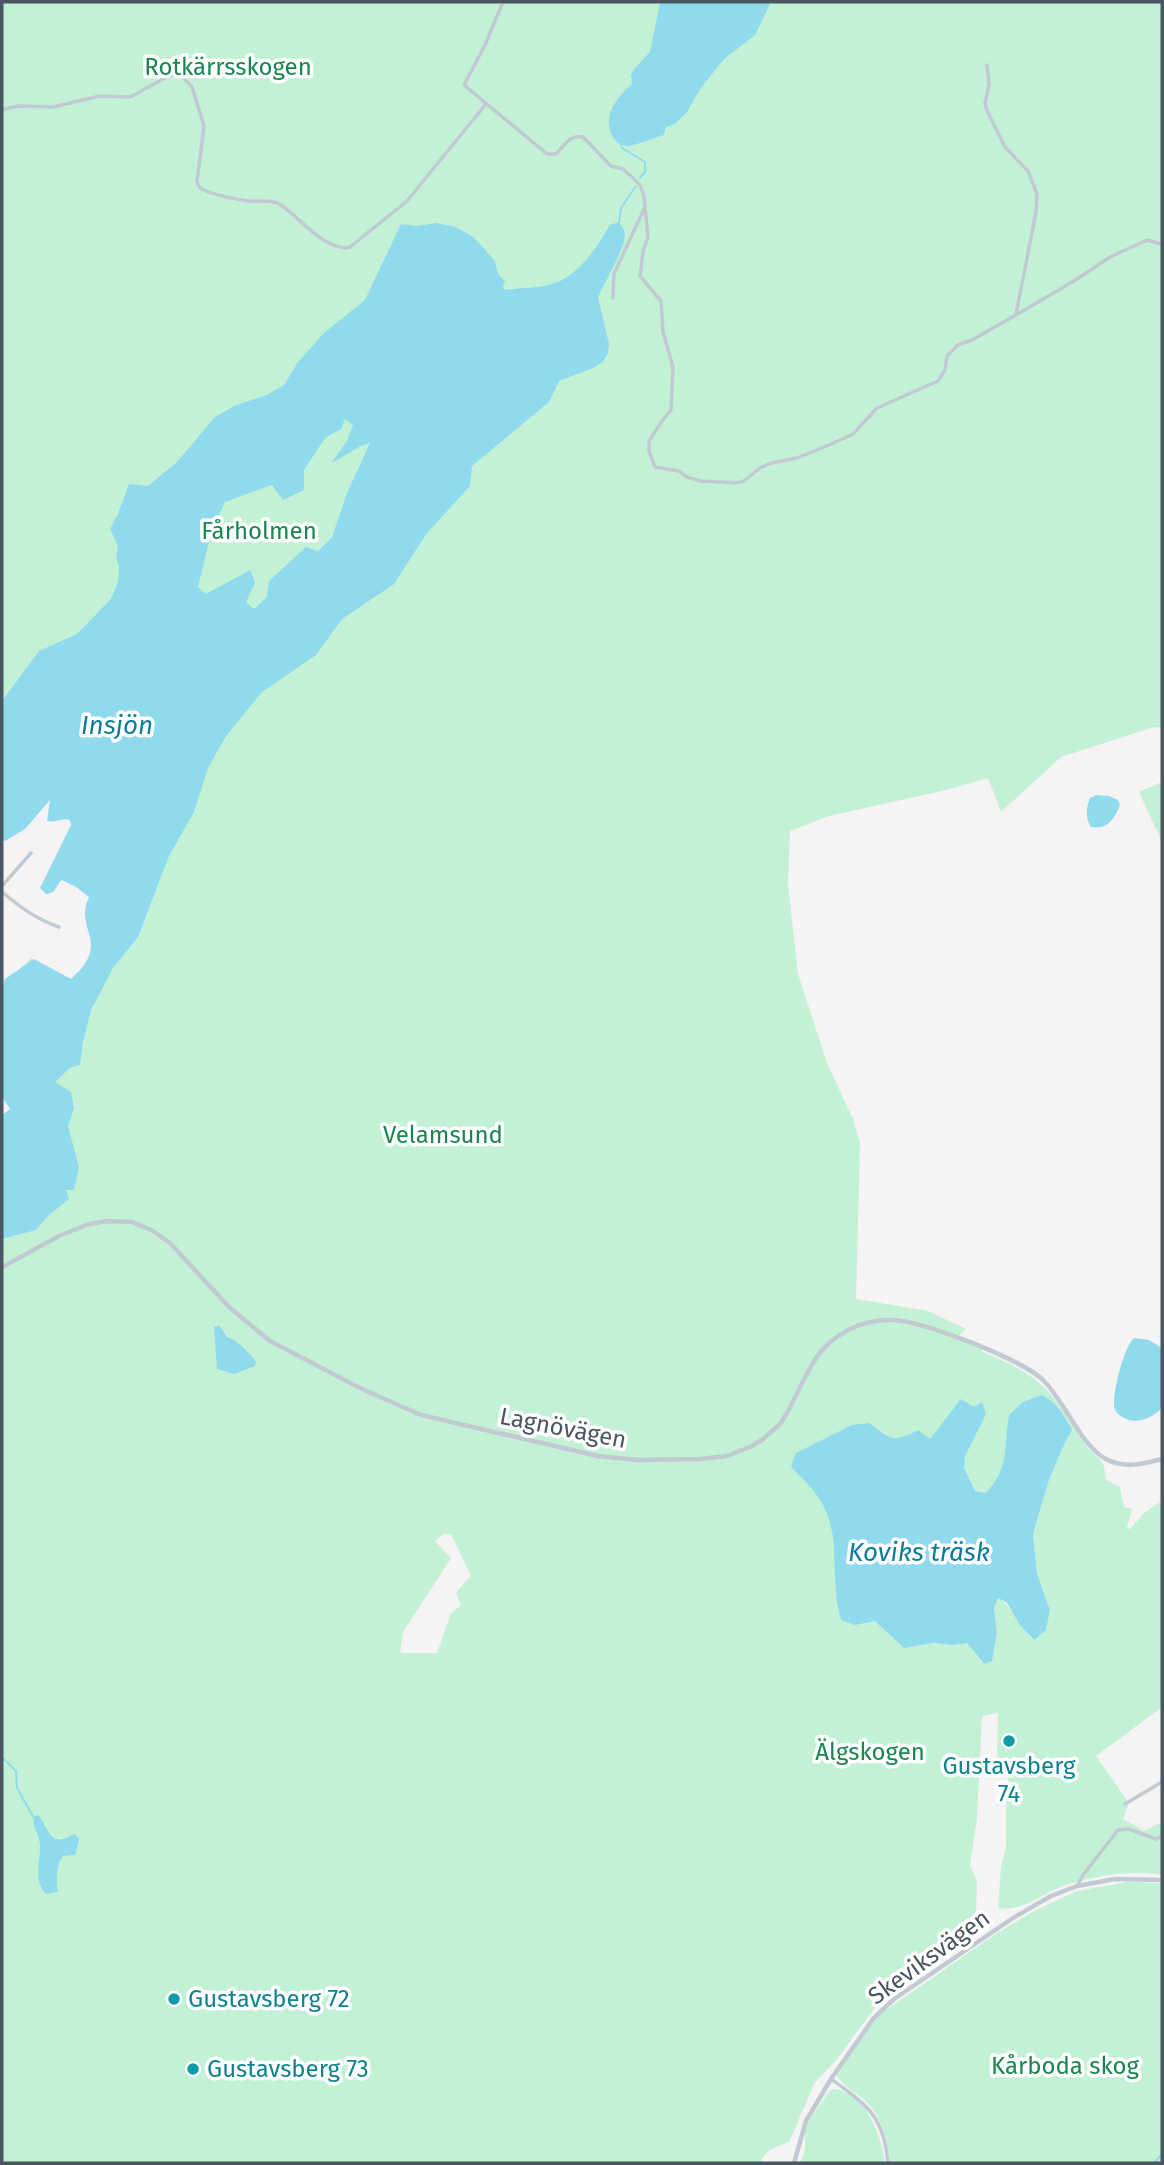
<svg xmlns="http://www.w3.org/2000/svg" width="1164" height="2165" font-family="'Fira Sans',sans-serif">
<style>
.green{fill:#c3f1d5;fill-rule:evenodd}
.water{fill:#90daee;fill-rule:evenodd}
.lines{fill:none;stroke-linecap:round;stroke-linejoin:round}
.stream{stroke:#90daee;stroke-width:2}
.minor{stroke:#c1cad2;stroke-width:3.5}
.tertiary{stroke:#c1cad2;stroke-width:4.5}
.culture-dot{fill:#0f9aa8;stroke:#fff;stroke-width:2.5}
.labels{text-anchor:middle;dominant-baseline:central;stroke-width:7;stroke-linejoin:round;paint-order:stroke}
.park-label{font-size:24px;fill:#17864f;stroke:#fff}
.street-label{font-size:24px;fill:#4a5661;stroke:#fff}
.culture-label{font-size:24px;fill:#0d838f;stroke:#fff;text-anchor:start}
.water-label{font-size:26px;font-style:italic;fill:#0c7c9b;stroke:#fff}
</style>
<rect width="100%" height="100%" fill="#f5f3f3"/>
<!-- green -->
<path class="green" d="M2 2H1162V727L1151 728 1061 757 1001 812 988 778 946 790 829 816 790 831 788 885 798 974 827 1063 853 1119 860 1143 856 1299 928 1311 966 1329 958 1336 982 1345V1352C1041 1375 1052 1391 1085 1444 1089 1451 1099 1457 1103 1464 1105 1468 1105 1475 1106 1480L1120 1487 1124 1507 1132 1509 1127 1528 1130 1529 1144 1513 1162 1501V1707L1096 1756 1129 1803 1123 1819 1144 1831 1162 1822V1875C1132 1870 1099 1875 1069 1884 1044 1891 1026 1912 998 1908L1001 1867 1006 1847V1812L1008 1777 997 1764 998 1713 982 1716 977 1819 970 1865 977 1881 976 1910 967 1941 929 1970 879 2002 837 2059 815 2082 789 2142C776 2147 765 2149 761 2163H2V1125L19 1115 10 979 31 958 55 974 74 993 101 955 85 814 48 786 2 819ZM1007 1428 1072 1430 1062 1449 1049 1480 1033 1534 1037 1572 1050 1610 1046 1629 1033 1640C1022 1627 1011 1606 998 1598L994 1608 997 1633 992 1660 983 1664 967 1643C950 1645 934 1642 918 1645L968 1476 975 1491 986 1493C1004 1471 1007 1456 1007 1428ZM443 1534H451L471 1576 456 1592 461 1605 451 1613 437 1653H400L403 1632 451 1558 435 1541Z
M1162 782V842L1139 792Z
M1127 1882 1162 1883V2163H890C888 2138 881 2114 861 2097 852 2090 841 2085 836 2074L870 2026 885 2011 997 1933 1036 1910 1077 1891Z
M833 2089C865 2091 882 2136 885 2163H800L805 2151V2127L829 2091Z"/>
<!-- water -->
<path class="water" d="M660 2H771L755 35 724 59 700 89 687 112 675 124 666 127 664 135C656 137 632 147 626 146 621 145 616 142 613 137 601 117 617 97 632 84L631 74 634 69 650 52Z
M619 222 625 232 624 242 618 257 598 297 609 344 608 353 603 362 593 368 559 381 549 402 472 466 470 486 427 533 394 584 342 619 316 655 262 692 226 736 208 768 194 812 169 856 138 937 113 968 91 1010 83 1042 80 1065 71 1067 55 1082 71 1092 74 1108 68 1126 79 1167 74 1190H66L69 1199 49 1215 36 1230 2 1239V1115L10 1109 2 1097V987L5 979 34 959 71 979C113 942 73 930 89 897L76 887 62 880C55 885 58 893 46 894L40 888 71 825 70 820C63 817 56 823 47 821L50 800 25 829 5 841 2 839V701L39 651 77 634 111 599 118 582 119 566 116 558 118 546 110 529 118 514 129 484 148 486 177 462 215 417 236 405 267 395 284 385 298 362 324 333 365 300 401 224 417 226 436 223 455 227 472 236 480 244 494 260 499 275 505 281 503 286 505 290C520 288 535 288 549 285 578 278 596 248 610 225ZM345 419 353 425 347 441 332 462C346 457 356 446 370 443L347 493 332 537 318 551 306 547 269 581 267 597 254 609 246 602 255 583 250 570 206 594 198 587 211 533 225 502 272 485 283 500 304 490V470L325 438 341 429Z
M1096 795 1109 796 1118 800 1120 805C1114 819 1108 830 1091 827 1085 818 1086 809 1090 798Z
M219 1325 227 1337C237 1340 250 1353 256 1362L255 1366 234 1374 217 1369 214 1327Z
M1134 1338 1149 1340 1162 1348V1408C1150 1420 1134 1426 1119 1415 1116 1411 1114 1410 1114 1405 1113 1391 1124 1347 1134 1338Z
M1042 1395C1056 1402 1064 1415 1072 1430L1062 1449 1049 1480 1033 1534 1037 1573 1050 1610 1046 1630 1034 1640 1020 1625 1007 1603 998 1598 994 1608 997 1633 992 1661 984 1664 967 1643 953 1645 933 1643 904 1648 875 1621 855 1625 841 1620C839 1611 836 1601 836 1592 833 1563 838 1533 823 1505 815 1490 803 1479 791 1467L796 1453 852 1425 869 1423C891 1439 892 1444 918 1430L930 1439 961 1399 974 1407 982 1402 986 1414 965 1456 964 1468 975 1491 986 1493C1011 1464 1003 1449 1009 1415L1023 1402Z
M38 1815C46 1822 48 1843 63 1839 67 1838 71 1835 75 1834L79 1839 75 1855 63 1856C56 1864 56 1882 58 1892L46 1894C32 1879 41 1862 40 1844 39 1833 30 1826 35 1816Z"/>
<g class="lines">
<!-- stream -->
<path class="stream" d="M621 144 622 148 645 162V172L640 178
M619 222 621 208 636 186
M2 1757 16 1771 17 1788 34 1818
M1154 2163 1162 2154"/>
<!-- minor -->
<path class="minor" d="M503 2 485 45 464 85 547 154H556C564 146 570 134 583 137L611 166 623 169 640 185 644 196 645 207 614 274 613 298
M987 65 989 84 985 104 988 113 1005 147 1028 171 1037 194 1036 212 1016 314
M2 110 17 106 53 107 100 96 130 97 167 77 175 74 181 75 192 87 204 126 197 182 200 188C215 196 233 199 249 201 260 202 272 199 281 205 299 217 327 253 350 247L407 201 486 104
M645 207 648 237 643 251 640 276 661 301 663 332 673 367 671 410 662 421 649 441V451L655 467 679 471 687 477 701 481 736 483 744 481 760 468 771 463 797 458 829 445 853 434 877 408 938 381 945 370 947 356 958 345 972 340 1035 304 1077 279 1110 257 1147 240 1162 244
M2 886 31 853
M2 892C20 907 36 919 59 927
M1125 1804 1162 1782
M1077 1886 1083 1875 1118 1830 1129 1829 1156 1839 1162 1836
M831 2079C867 2105 884 2116 888 2163"/>
<!-- tertiary -->
<path class="tertiary" d="M2 1267 61 1235 89 1224 108 1221 132 1222 153 1231 170 1243 229 1307 270 1341 362 1389 421 1415 598 1456 638 1460 700 1459 727 1456 750 1447 762 1440 780 1424C798 1399 806 1364 829 1343 848 1327 869 1319 893 1320 921 1320 1024 1360 1044 1381 1065 1402 1081 1446 1106 1459 1124 1469 1143 1464 1162 1459
M794 2163 806 2121 831 2079 873 2019 894 1999 1013 1918 1051 1896 1077 1886 1115 1879 1162 1880"/>
</g>
<!-- markers -->
<g class="culture-dot">
<circle cx="1009" cy="1741" r="7"/>
<circle cx="174" cy="1999" r="7"/>
<circle cx="193" cy="2069" r="7"/>
</g>
<g class="labels">
<!-- park labels -->
<g class="park-label">
<text x="228" y="67">Rotkärrsskogen</text>
<text x="259" y="531">Fårholmen</text>
<text x="443" y="1135">Velamsund</text>
<text x="870" y="1752">Älgskogen</text>
<text x="1065" y="2066">Kårboda skog</text>
</g>
<!-- street labels -->
<g class="street-label">
<text transform="translate(563 1428) rotate(11)">Lagnövägen</text>
<text transform="translate(929 1957) rotate(-36)">Skeviksvägen</text>
</g>
<!-- culture labels -->
<g class="culture-label">
<text x="1009" y="1766" text-anchor="middle">Gustavsberg<tspan x="1009" dy="28">74</tspan></text>
<text x="188" y="1999">Gustavsberg 72</text>
<text x="207" y="2069">Gustavsberg 73</text>
</g>
<!-- water labels -->
<g class="water-label">
<text x="117" y="725">Insjön</text>
<text x="919" y="1552">Koviks träsk</text>
</g>
</g>
<!-- border -->
<rect width="1164" height="2165" fill="none" stroke="#4a5661" stroke-width="7"/>
</svg>
